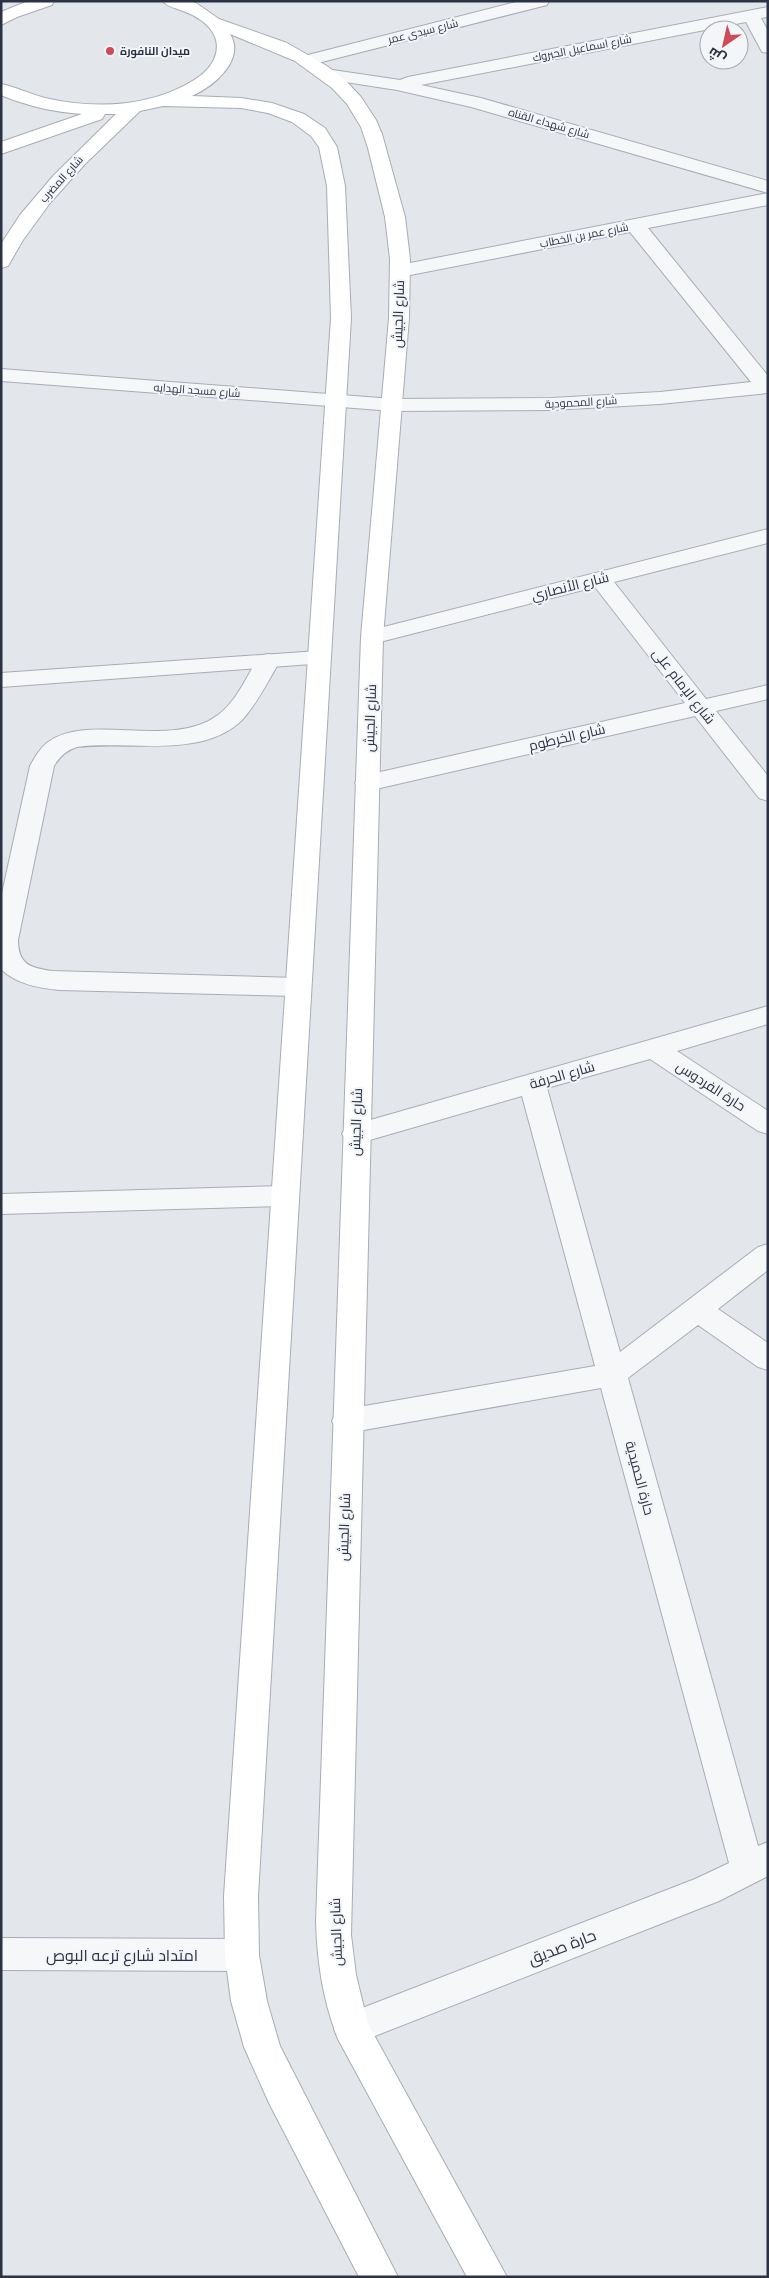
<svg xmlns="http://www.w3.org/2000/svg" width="769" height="2278" font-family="'Public Sans',Cairo,sans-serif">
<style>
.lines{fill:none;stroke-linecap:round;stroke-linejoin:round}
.lane-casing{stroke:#a8acb6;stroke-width:2}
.street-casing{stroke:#a8acb6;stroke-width:2}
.secondary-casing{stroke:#a8acb6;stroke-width:2}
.lane{fill:#f6f7f9;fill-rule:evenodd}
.street{fill:#f6f7f9;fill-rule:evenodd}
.secondary{fill:#fff;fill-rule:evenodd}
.poi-dot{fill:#cf4a57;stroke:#f3f5f8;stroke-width:2}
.labels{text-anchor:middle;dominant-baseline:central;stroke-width:4;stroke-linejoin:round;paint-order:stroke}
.far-street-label{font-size:11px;fill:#2b3244;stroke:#f3f5f8}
.far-poi-label{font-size:11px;font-weight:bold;fill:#2b3244;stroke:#f3f5f8;text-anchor:start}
.street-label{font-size:14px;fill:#2b3244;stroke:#f3f5f8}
.near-street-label{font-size:16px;fill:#2b3244;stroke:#f3f5f8}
</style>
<rect width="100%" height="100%" fill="#e3e6eb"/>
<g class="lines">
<!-- lane casing -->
<g class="lane-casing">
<path id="lane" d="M268 654 276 656 280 661C268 681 258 702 243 719 203 760 128 740 77 747 67 750 60 756 54 766L18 940C18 964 30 968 52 971L298 978 307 981 311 987 307 993 298 996 59 990C39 988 16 984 1 969V898L30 766C35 757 40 748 48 742 89 712 171 750 218 715 238 700 246 676 260 656Z"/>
</g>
<!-- street casing -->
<g class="street-casing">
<path id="street" d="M520 1H549L547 5 306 66 300 65 297 61 300 57Z
M768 7V17L761 18 768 31V53L762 52 746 22 421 85 481 98 768 181V193L471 107 397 90 326 79 320 78 317 74 320 70 326 69 400 80 408 77Z
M768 193V205L648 228 768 376V393L660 404 551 410 393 411 1 381V369L393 399 551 398 660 392 751 382 630 232 400 277 393 275 390 271 393 267 400 265Z
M768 529V543L614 582 706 699 768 685V699L716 711 768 776V801L759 798 695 716 367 791 358 788 355 783 358 778 367 775 685 703 595 587 372 644 364 642 361 637 364 632Z
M318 651 326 653 330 658 326 663 1 687V673Z
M768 1006V1024L677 1051 768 1111V1134L758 1131 650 1059 547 1088 620 1352 758 1247 768 1244V1270L718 1309 768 1343V1370L758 1367 698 1325 628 1378 758 1846 768 1842V1876L719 1901 352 2045 339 2041 334 2029 339 2017 695 1879 729 1863 601 1388 347 1433 336 1429 332 1421 336 1413 347 1409 595 1366 522 1096 356 1144 346 1141 342 1134 346 1127Z
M285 1186 295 1189 299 1196 295 1203 285 1206 1 1214V1194Z
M1 1938 242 1939 254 1944 259 1955 254 1966 242 1971 1 1970Z"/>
</g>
<!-- secondary casing -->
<g class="secondary-casing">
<path id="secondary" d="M28 1H54L52 5 17 17 1 25V12Z
M163 1H189L196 3 219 19 287 43 327 66 345 80 361 97 376 120 382 134 405 217 410 259 409 318 383 637 351 1935 356 1975 368 2024 507 2277H467L339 2041C323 2003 317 1961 316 1921L361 637 389 318 390 259 385 217 368 148 361 127 347 104 332 88 295 61 230 34C246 60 213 87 192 96L241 98 272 103 304 114 325 128 337 147 345 186 351 318 258 1896 259 1955 267 2001 280 2046 398 2277H359L269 2103 244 2047 231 2001 225 1955 224 1896 331 318 327 186 319 147 311 136 292 122 268 113 241 108 163 106 140 111 85 164 50 203 23 240 8 266 1 268V244L20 215 54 175 116 114H105L102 119 1 154V142L82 114C54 112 27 106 1 95V84C16 87 30 94 45 98 96 110 156 107 200 76 212 67 221 52 215 37 210 24 195 15 183 11 176 8 167 7 163 1Z"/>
</g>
<!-- lane -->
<use href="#lane" class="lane"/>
<!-- street -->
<use href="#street" class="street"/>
<!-- secondary -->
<use href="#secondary" class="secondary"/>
</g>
<!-- markers -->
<circle class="poi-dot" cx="110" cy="51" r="5"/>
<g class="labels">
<!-- far-street labels -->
<g class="far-street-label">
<text transform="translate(423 31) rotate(-14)">شارع سيدى عمر</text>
<text transform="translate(582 48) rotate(-11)">شارع اسماعيل الحبروك</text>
<text transform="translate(549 123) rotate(16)">شارع شهداء القناه</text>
<text transform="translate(61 179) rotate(-48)">شارع المضرب</text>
<text transform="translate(584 235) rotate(-11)">شارع عمر بن الخطاب</text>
<text transform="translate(197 390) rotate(4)">شارع مسجد الهدايه</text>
<text transform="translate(581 402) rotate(-3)">شارع المحمودية</text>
</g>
<!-- far-poi labels -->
<g class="far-poi-label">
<text x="120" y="51">ميدان النافورة</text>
</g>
<!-- street labels -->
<g class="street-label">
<text transform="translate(398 314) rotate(-88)">شارع الجيش</text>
<text transform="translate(570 586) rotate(-14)">شارع الأنصاري</text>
<text transform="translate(684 686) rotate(52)">شارع الإمام على</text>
<text transform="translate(370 718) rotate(-88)">شارع الجيش</text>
<text transform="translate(567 737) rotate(-13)">شارع الخرطوم</text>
<text transform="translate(562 1075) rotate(-16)">شارع الحرفة</text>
<text transform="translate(711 1086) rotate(33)">حارة الفردوس</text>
<text transform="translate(356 1122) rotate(-88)">شارع الجيش</text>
<text transform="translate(640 1478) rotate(75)">حارة الحميدية</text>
<text transform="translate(344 1527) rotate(-88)">شارع الجيش</text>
<text transform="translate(336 1932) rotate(-92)">شارع الجيش</text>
</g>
<!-- near-street labels -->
<g class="near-street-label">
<text transform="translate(562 1947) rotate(-21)">حارة صديق</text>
<text x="122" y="1955">امتداد شارع ترعه البوص</text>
</g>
</g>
<!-- border -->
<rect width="769" height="2278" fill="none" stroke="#2b3244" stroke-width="5"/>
<!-- north arrow -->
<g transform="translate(724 45) rotate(214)"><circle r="24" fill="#f3f5f8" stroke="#a3a7b0"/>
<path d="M0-4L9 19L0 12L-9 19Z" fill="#cf4a57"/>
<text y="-8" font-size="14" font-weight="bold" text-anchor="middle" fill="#2b3244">ش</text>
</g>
</svg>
